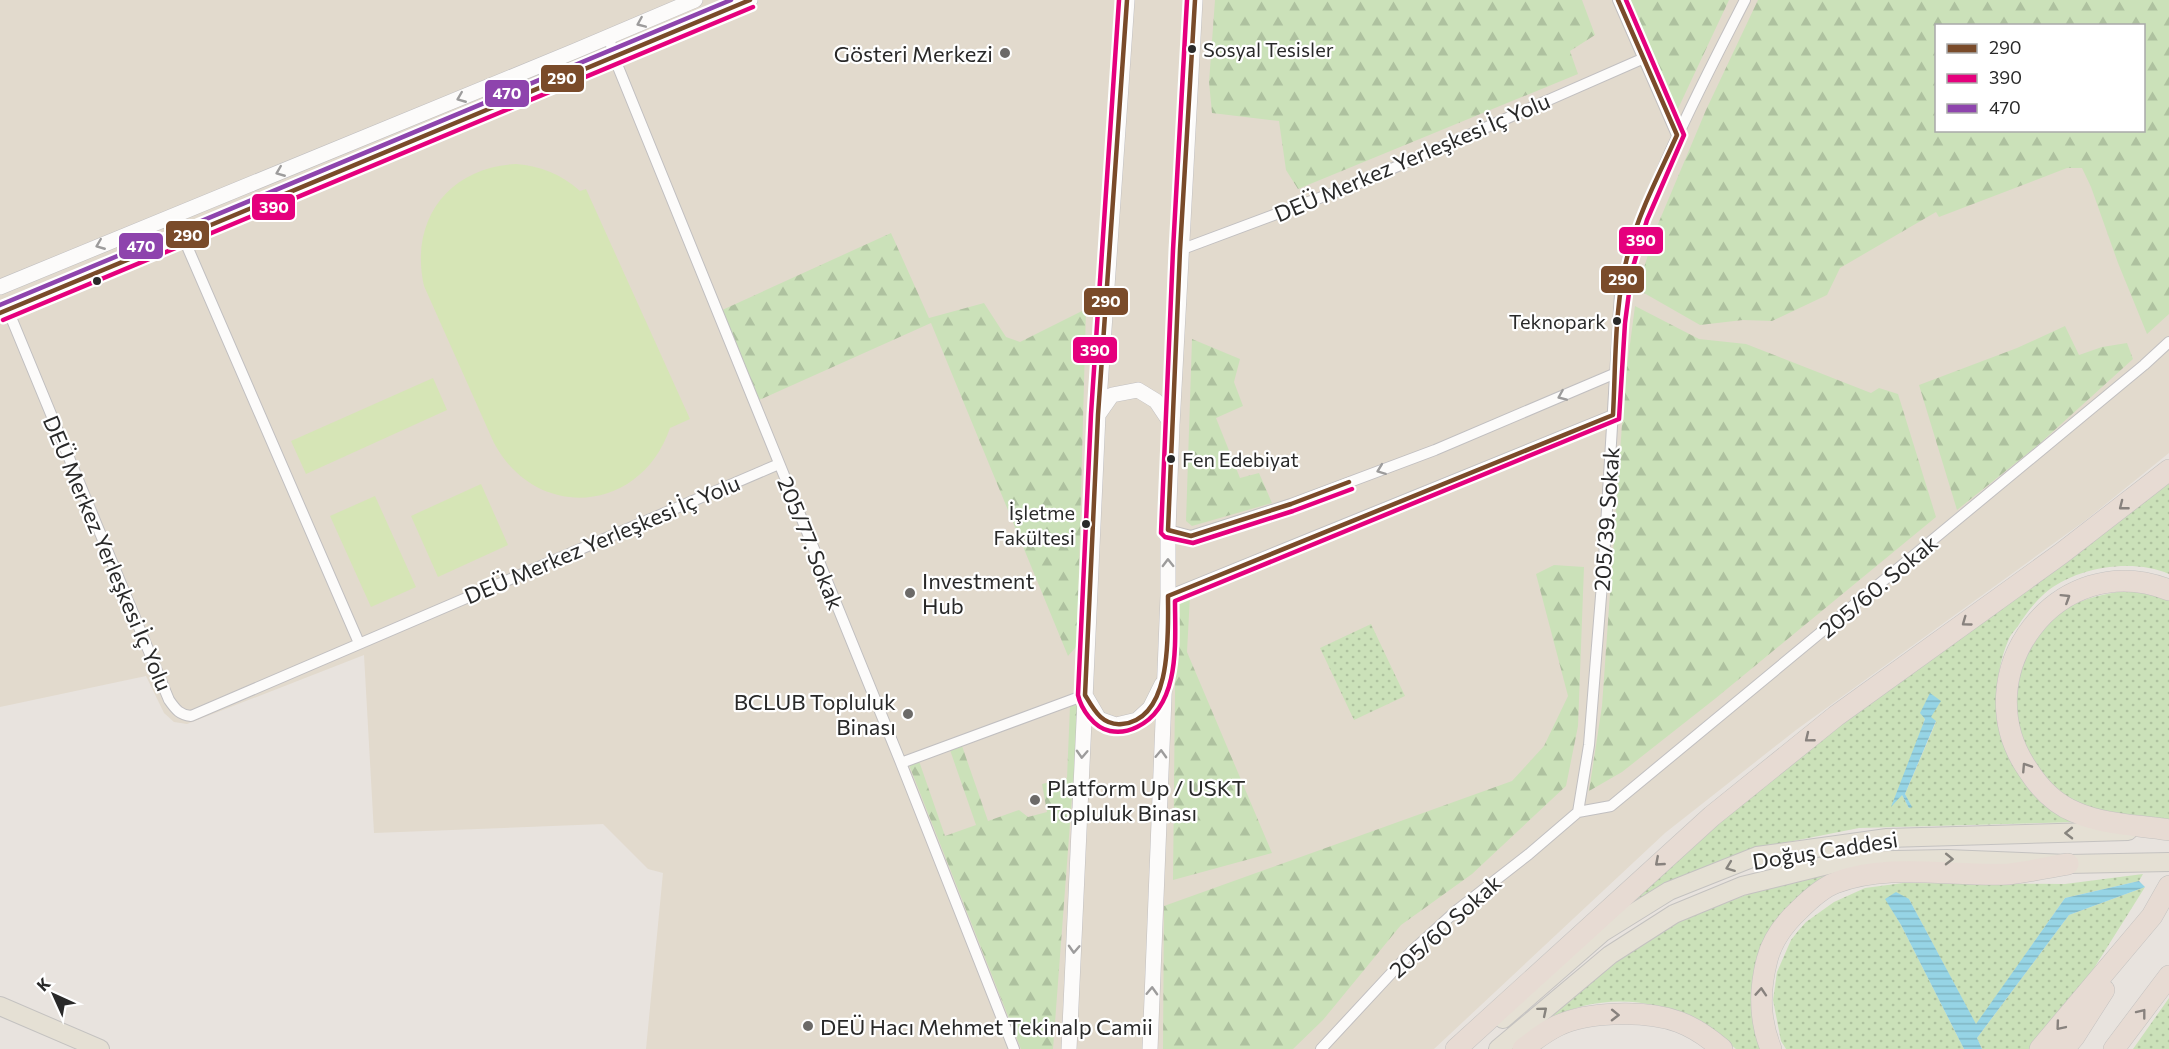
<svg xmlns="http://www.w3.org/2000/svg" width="2169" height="1049" font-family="Commissioner,sans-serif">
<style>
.education{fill:#e2dacd;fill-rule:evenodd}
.grass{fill:url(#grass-dots);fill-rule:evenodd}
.forest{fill:url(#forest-firs);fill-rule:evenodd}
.pitch{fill:#d6e5b6}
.water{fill:url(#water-rules)}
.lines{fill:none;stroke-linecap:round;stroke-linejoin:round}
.street-casing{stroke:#c1bfc0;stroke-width:12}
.secondary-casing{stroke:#c1bfc0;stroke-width:16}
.primary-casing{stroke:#c4c2c0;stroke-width:20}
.highway-casing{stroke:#c4c2c0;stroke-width:22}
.street{stroke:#fcfbfa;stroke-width:10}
.secondary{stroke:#fcfbfa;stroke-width:15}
.primary{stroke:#e5e0d4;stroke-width:18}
.highway{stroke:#e7dbd3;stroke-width:21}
.bus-1-casing{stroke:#fff;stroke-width:9}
.bus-2-casing{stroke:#fff;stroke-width:9}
.bus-3-casing{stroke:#fff;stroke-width:9}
.bus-1{stroke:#7a4b2a;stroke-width:4.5}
.bus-2{stroke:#e5007d;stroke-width:4.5}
.bus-3{stroke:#8e44ad;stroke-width:4.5}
.oneway{stroke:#9d9c9c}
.oneway2{stroke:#88827e}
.oneway3{stroke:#87847e}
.bus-dot{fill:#292929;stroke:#fff;stroke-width:2}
.poi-dot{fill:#6c6a68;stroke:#fff;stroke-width:2}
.labels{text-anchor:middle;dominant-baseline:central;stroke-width:4.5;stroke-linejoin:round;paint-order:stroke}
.bus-label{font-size:20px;fill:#292929;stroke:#fff;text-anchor:start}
.poi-label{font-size:22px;fill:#292929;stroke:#fff;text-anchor:start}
.street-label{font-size:22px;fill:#292929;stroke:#fff}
.line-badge{stroke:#fff;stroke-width:2}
.badge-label{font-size:16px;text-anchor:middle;font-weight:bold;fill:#fff}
</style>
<defs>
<pattern id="grass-dots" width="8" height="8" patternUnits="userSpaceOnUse" patternTransform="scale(1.5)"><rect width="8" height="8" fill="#cbe1b9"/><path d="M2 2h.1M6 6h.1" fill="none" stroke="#aec19f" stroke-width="1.8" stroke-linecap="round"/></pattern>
<pattern id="forest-firs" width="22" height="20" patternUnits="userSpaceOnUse" patternTransform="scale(1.5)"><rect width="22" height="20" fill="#cbe1b9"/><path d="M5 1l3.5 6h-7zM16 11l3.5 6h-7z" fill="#aec19f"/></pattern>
<pattern id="water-rules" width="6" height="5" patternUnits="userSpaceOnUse" patternTransform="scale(1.5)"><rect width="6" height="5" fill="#96d4e5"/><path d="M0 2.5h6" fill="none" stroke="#81b6c4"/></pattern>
</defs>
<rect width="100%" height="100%" fill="#e8e3de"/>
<!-- education -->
<path class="education" d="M0 0H2169V453L2086 520 1796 730 1665 833 1434 1049H646L663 873 648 869 603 824 374 833 364 655 187 724 174 722 164 713 146 676 0 707ZM1936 26H2144V130H1936Z"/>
<!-- grass -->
<path class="grass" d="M2169 483V574C2132 558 2075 567 2044 594 2034 603 2025 615 2018 626 2015 630 2010 635 2008 641 1994 673 1993 721 2007 752 2022 783 2052 802 2078 822L1859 828 1753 849 1601 925 1825 732ZM1921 713 1936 722 1905 794 1911 806 1909 808 1902 795 1925 718Z
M2130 590 2169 598V819C2145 819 2100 815 2079 804 2006 763 1995 672 2057 616 2077 598 2105 594 2130 590Z
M1371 624 1405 696 1354 720 1320 648Z
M1844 870 1770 930 1766 1049H1736C1694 1011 1639 992 1583 1006 1567 1010 1551 1018 1536 1024L1655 930 1759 890Z
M2143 874 2139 881 2065 898 1976 1025 1909 899H1886L1901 925 1964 1049H1786L1781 1041 1773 1000 1777 972 1791 940 1798 931 1806 922 1834 902 1865 888 1903 883 2065 884Z
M2145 887 2079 992 2029 1049H1982L1977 1038 2069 915Z
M2169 998V1049H2133Z"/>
<!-- forest -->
<path class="forest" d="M1215 0H1582L1595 35 1570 51 1578 74 1298 189 1286 170 1279 121 1212 113 1209 82Z
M1628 0H1729L1676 113Z
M1758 0H2169V314L2147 334 2118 263 2091 187 2082 168H2067L1939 217 1936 212 1840 268 1827 295 1772 321 1743 320 1700 325 1637 289 1658 224 1706 110ZM1936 26H2144V130H1936Z
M891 233 929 318 984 303 1006 337 1020 342 1086 309 1078 605 1076 647 1068 656 931 323 759 400 720 311Z
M1635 306 1699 339 1746 344 1871 393 1879 388 1898 394 1936 517 1716 698 1622 772 1589 791 1602 706 1625 382Z
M2065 326 2079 355 2102 347 2127 343 2133 359 2038 445 1957 510 1919 385 2017 348Z
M1192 339 1240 359 1234 382 1243 406 1216 418 1240 478 1259 473 1272 503 1192 526 1186 521Z
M1554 565 1584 567 1578 726 1566 786 1472 874 1401 925 1323 1020 1293 1049H1163L1164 906 1512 781 1544 746 1568 696 1536 574Z
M1190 596 1187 652 1272 853 1173 880 1176 599Z
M1079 704 1053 1049H1021L909 765 919 761 945 836 976 825 950 750 962 746 988 821 1019 810 1028 817 1047 812 1042 784 1067 778 1070 706Z"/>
<!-- pitch -->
<path class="pitch" d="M516 164C541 166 561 174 580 191L586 189 690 419 670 428C641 513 537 523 494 443L424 286C409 220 449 167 516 164Z
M433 378 447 410 306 474 291 441Z
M481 484 508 545 438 577 411 516Z
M375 496 416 587 371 607 330 516Z"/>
<!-- water -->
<path class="water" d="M1930 693 1941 701 1931 717 1936 721 1905 794 1912 807 1909 808 1902 795 1891 807 1925 719 1920 713Z
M2139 881 2145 887 2069 915 1977 1038 1982 1049H1964L1901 925 1885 899 1896 892 1909 899 1976 1024 2065 898Z"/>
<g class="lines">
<!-- street casing -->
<g class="street-casing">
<path id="street" d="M1618 0 1677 135
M609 37 614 57 901 763 1014 1049
M183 237 359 643
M1180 250 1357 184 1642 59
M8 310 169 700C176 710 180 715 191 716L779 464
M1168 530 1191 536 1291 504 1435 450 1616 373
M1168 596 1613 415
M901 763 1085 695
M1578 812 1589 745 1604 559 1620 294C1628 251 1643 212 1661 173 1686 114 1716 57 1745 0
M1321 1049 1411 952 1456 911 1529 854 1578 812 1611 806 2144 365 2169 342"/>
</g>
<!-- secondary casing -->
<g class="secondary-casing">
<path id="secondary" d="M0 287 575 51 695 0
M0 313 750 0
M1098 415 1112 395 1138 390 1156 401 1172 425
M1085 695 1099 719 1116 725 1137 720 1150 708 1162 684
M1069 1049 1098 415 1127 0
M1150 1049 1168 596V530L1172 425 1195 0"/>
</g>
<!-- primary casing -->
<g class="primary-casing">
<path id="primary" d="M0 1006 100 1049
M1503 1019 1603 932 1669 891 1757 856 1887 838 2128 831
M1498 1049 1610 955 1674 914 1742 886 1844 861 1947 859 2068 864 2169 862"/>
</g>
<!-- highway casing -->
<g class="highway-casing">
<path id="highway" d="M2169 590C2058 546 1962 674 2028 770 2039 787 2055 804 2075 812 2104 825 2138 825 2169 830
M1456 1049 1712 816 1836 716 2062 553 2169 470
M1523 1049C1533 1041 1545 1032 1557 1026 1588 1011 1647 1010 1679 1022 1695 1028 1709 1038 1722 1049
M1771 1049C1759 1019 1759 991 1767 960 1772 940 1784 924 1799 910 1809 900 1822 888 1835 883 1888 862 1953 877 2009 874 2028 872 2048 867 2068 864
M2040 1049 2152 916 2169 886
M2064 1049 2074 1037 2104 990
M2114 1049 2169 976"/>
</g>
<!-- street -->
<use href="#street" class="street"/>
<!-- secondary -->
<use href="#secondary" class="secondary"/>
<!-- primary -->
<use href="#primary" class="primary"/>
<!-- highway -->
<use href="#highway" class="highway"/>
<!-- bus-1 casing -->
<g class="bus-1-casing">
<path id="bus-1" d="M1127 0 1098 415 1085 695C1094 710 1102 726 1122 724 1173 719 1168 632 1168 596L1613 415C1616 360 1614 303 1629 250 1640 210 1660 173 1677 135L1618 0
M1195 0 1180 250 1168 530 1191 536 1291 504 1349 482
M0 313 750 0"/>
</g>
<!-- bus-2 casing -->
<g class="bus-2-casing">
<path id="bus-2" d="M1119 0 1091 414 1078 695C1081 709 1094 728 1110 731 1120 733 1129 731 1137 727 1181 706 1175 641 1175 601L1619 419 1625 323 1632 270 1647 220 1684 135 1626 0
M1187 0 1173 250 1161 533 1165 537 1193 543 1293 511 1352 489
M3 320 753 7"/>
</g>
<!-- bus-3 casing -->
<g class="bus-3-casing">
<path id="bus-3" d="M0 305 731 0"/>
</g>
<!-- bus-1 -->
<use href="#bus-1" class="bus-1"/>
<!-- bus-2 -->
<use href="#bus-2" class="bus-2"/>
<!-- bus-3 -->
<use href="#bus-3" class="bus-3"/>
</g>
<!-- one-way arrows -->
<defs><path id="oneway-chevron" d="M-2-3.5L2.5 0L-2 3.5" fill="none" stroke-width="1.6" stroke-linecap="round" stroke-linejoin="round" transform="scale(1.5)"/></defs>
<g class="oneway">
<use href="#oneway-chevron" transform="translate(641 23) rotate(157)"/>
<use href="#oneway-chevron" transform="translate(461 98) rotate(158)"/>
<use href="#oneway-chevron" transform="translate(280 172) rotate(158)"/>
<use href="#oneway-chevron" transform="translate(100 245) rotate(158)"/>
<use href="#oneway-chevron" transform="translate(1562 396) rotate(157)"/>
<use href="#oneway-chevron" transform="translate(1381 470) rotate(159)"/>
<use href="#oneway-chevron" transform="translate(1168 563) rotate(-91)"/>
<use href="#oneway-chevron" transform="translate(1082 754) rotate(93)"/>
<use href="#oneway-chevron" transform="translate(1161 754) rotate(-88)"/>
<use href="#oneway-chevron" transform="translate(1074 949) rotate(93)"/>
<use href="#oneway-chevron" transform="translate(1152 991) rotate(-88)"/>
</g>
<g class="oneway2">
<use href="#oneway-chevron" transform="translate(2123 506) rotate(142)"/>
<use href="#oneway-chevron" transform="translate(2066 598) rotate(-32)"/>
<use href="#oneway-chevron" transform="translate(1966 622) rotate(144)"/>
<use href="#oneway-chevron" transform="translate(1809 738) rotate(141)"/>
<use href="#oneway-chevron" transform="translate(2026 767) rotate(-123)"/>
<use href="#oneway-chevron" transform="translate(1659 862) rotate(139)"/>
<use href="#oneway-chevron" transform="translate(1761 992) rotate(-86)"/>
<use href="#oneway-chevron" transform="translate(2142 1013) rotate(-52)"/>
<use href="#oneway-chevron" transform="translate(1615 1015) rotate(1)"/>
<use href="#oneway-chevron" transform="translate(2060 1026) rotate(130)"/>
</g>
<g class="oneway3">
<use href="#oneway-chevron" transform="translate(2069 833) rotate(179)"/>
<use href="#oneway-chevron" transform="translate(1949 859) rotate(1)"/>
<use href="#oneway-chevron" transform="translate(1730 867) rotate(159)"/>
<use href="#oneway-chevron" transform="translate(1543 1011) rotate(-40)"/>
</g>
<!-- markers -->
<g class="bus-dot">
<circle cx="1192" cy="49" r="5"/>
<circle cx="97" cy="281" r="5"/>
<circle cx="1617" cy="321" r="5"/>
<circle cx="1171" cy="459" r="5"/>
<circle cx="1086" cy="524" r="5"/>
</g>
<g class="poi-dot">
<circle cx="1005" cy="53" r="6"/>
<circle cx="910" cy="593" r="6"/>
<circle cx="908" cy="714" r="6"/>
<circle cx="1035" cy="800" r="6"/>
<circle cx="808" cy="1026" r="6"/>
</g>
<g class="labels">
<!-- bus labels -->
<g class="bus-label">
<text x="1203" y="49">Sosyal Tesisler</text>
<text x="1606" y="321" text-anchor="end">Teknopark</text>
<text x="1182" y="459">Fen Edebiyat</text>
<text x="1075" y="512" text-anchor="end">İşletme<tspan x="1075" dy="25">Fakültesi</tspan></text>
</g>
<!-- poi labels -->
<g class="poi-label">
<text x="993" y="53" text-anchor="end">Gösteri Merkezi</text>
<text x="922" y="580">Investment<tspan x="922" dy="25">Hub</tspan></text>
<text x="896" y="701" text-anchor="end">BCLUB Topluluk<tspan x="896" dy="25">Binası</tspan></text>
<text x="1047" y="787">Platform Up / USKT<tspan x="1047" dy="25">Topluluk Binası</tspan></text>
<text x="820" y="1026">DEÜ Hacı Mehmet Tekinalp Camii</text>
</g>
<!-- street labels -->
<g class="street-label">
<text transform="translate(1412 157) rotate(-23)">DEÜ Merkez Yerleşkesi İç Yolu</text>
<text transform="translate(1606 519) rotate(-86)">205/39. Sokak</text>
<text transform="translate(602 539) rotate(-23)">DEÜ Merkez Yerleşkesi İç Yolu</text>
<text transform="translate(811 543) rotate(68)">205/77. Sokak</text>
<text transform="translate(108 553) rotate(67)">DEÜ Merkez Yerleşkesi İç Yolu</text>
<text transform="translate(1878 586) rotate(-40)">205/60. Sokak</text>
<text transform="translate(1825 850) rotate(-9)">Doğuş Caddesi</text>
<text transform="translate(1445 926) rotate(-42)">205/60 Sokak</text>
</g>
</g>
<g class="line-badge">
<rect x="540" y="64" width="45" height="29" rx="6" fill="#7a4b2a"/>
<rect x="484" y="79" width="46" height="29" rx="6" fill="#8e44ad"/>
<rect x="251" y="193" width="45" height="28" rx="6" fill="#e5007d"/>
<rect x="165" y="220" width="45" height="29" rx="6" fill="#7a4b2a"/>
<rect x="1618" y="226" width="46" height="29" rx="6" fill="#e5007d"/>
<rect x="118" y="232" width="46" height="28" rx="6" fill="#8e44ad"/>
<rect x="1600" y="265" width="45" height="29" rx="6" fill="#7a4b2a"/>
<rect x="1083" y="287" width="46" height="29" rx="6" fill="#7a4b2a"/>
<rect x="1072" y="336" width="46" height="28" rx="6" fill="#e5007d"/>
</g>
<g class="badge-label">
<text x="562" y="84">290</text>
<text x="507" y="99">470</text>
<text x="274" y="213">390</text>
<text x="188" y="241">290</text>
<text x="1641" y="246">390</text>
<text x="141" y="252">470</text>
<text x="1623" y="285">290</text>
<text x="1106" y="307">290</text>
<text x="1095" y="356">390</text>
</g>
<!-- legend -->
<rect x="1935" y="24" width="210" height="108" fill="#ffffff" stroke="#a9a9a9" stroke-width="1.5"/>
<rect x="1947" y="44" width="30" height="9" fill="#7a4b2a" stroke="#a9a9a9" stroke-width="1.5"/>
<text x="1989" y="54" font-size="18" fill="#292929">290</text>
<rect x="1947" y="74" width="30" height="9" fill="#e5007d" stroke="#a9a9a9" stroke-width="1.5"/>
<text x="1989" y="84" font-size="18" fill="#292929">390</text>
<rect x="1947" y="104" width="30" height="9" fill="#8e44ad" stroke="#a9a9a9" stroke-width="1.5"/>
<text x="1989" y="114" font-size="18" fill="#292929">470</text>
<!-- north arrow -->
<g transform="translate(54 995) rotate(315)" stroke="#ffffff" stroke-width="4.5" paint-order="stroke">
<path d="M0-4.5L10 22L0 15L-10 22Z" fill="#292929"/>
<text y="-9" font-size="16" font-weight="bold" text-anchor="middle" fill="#292929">K</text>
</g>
</svg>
